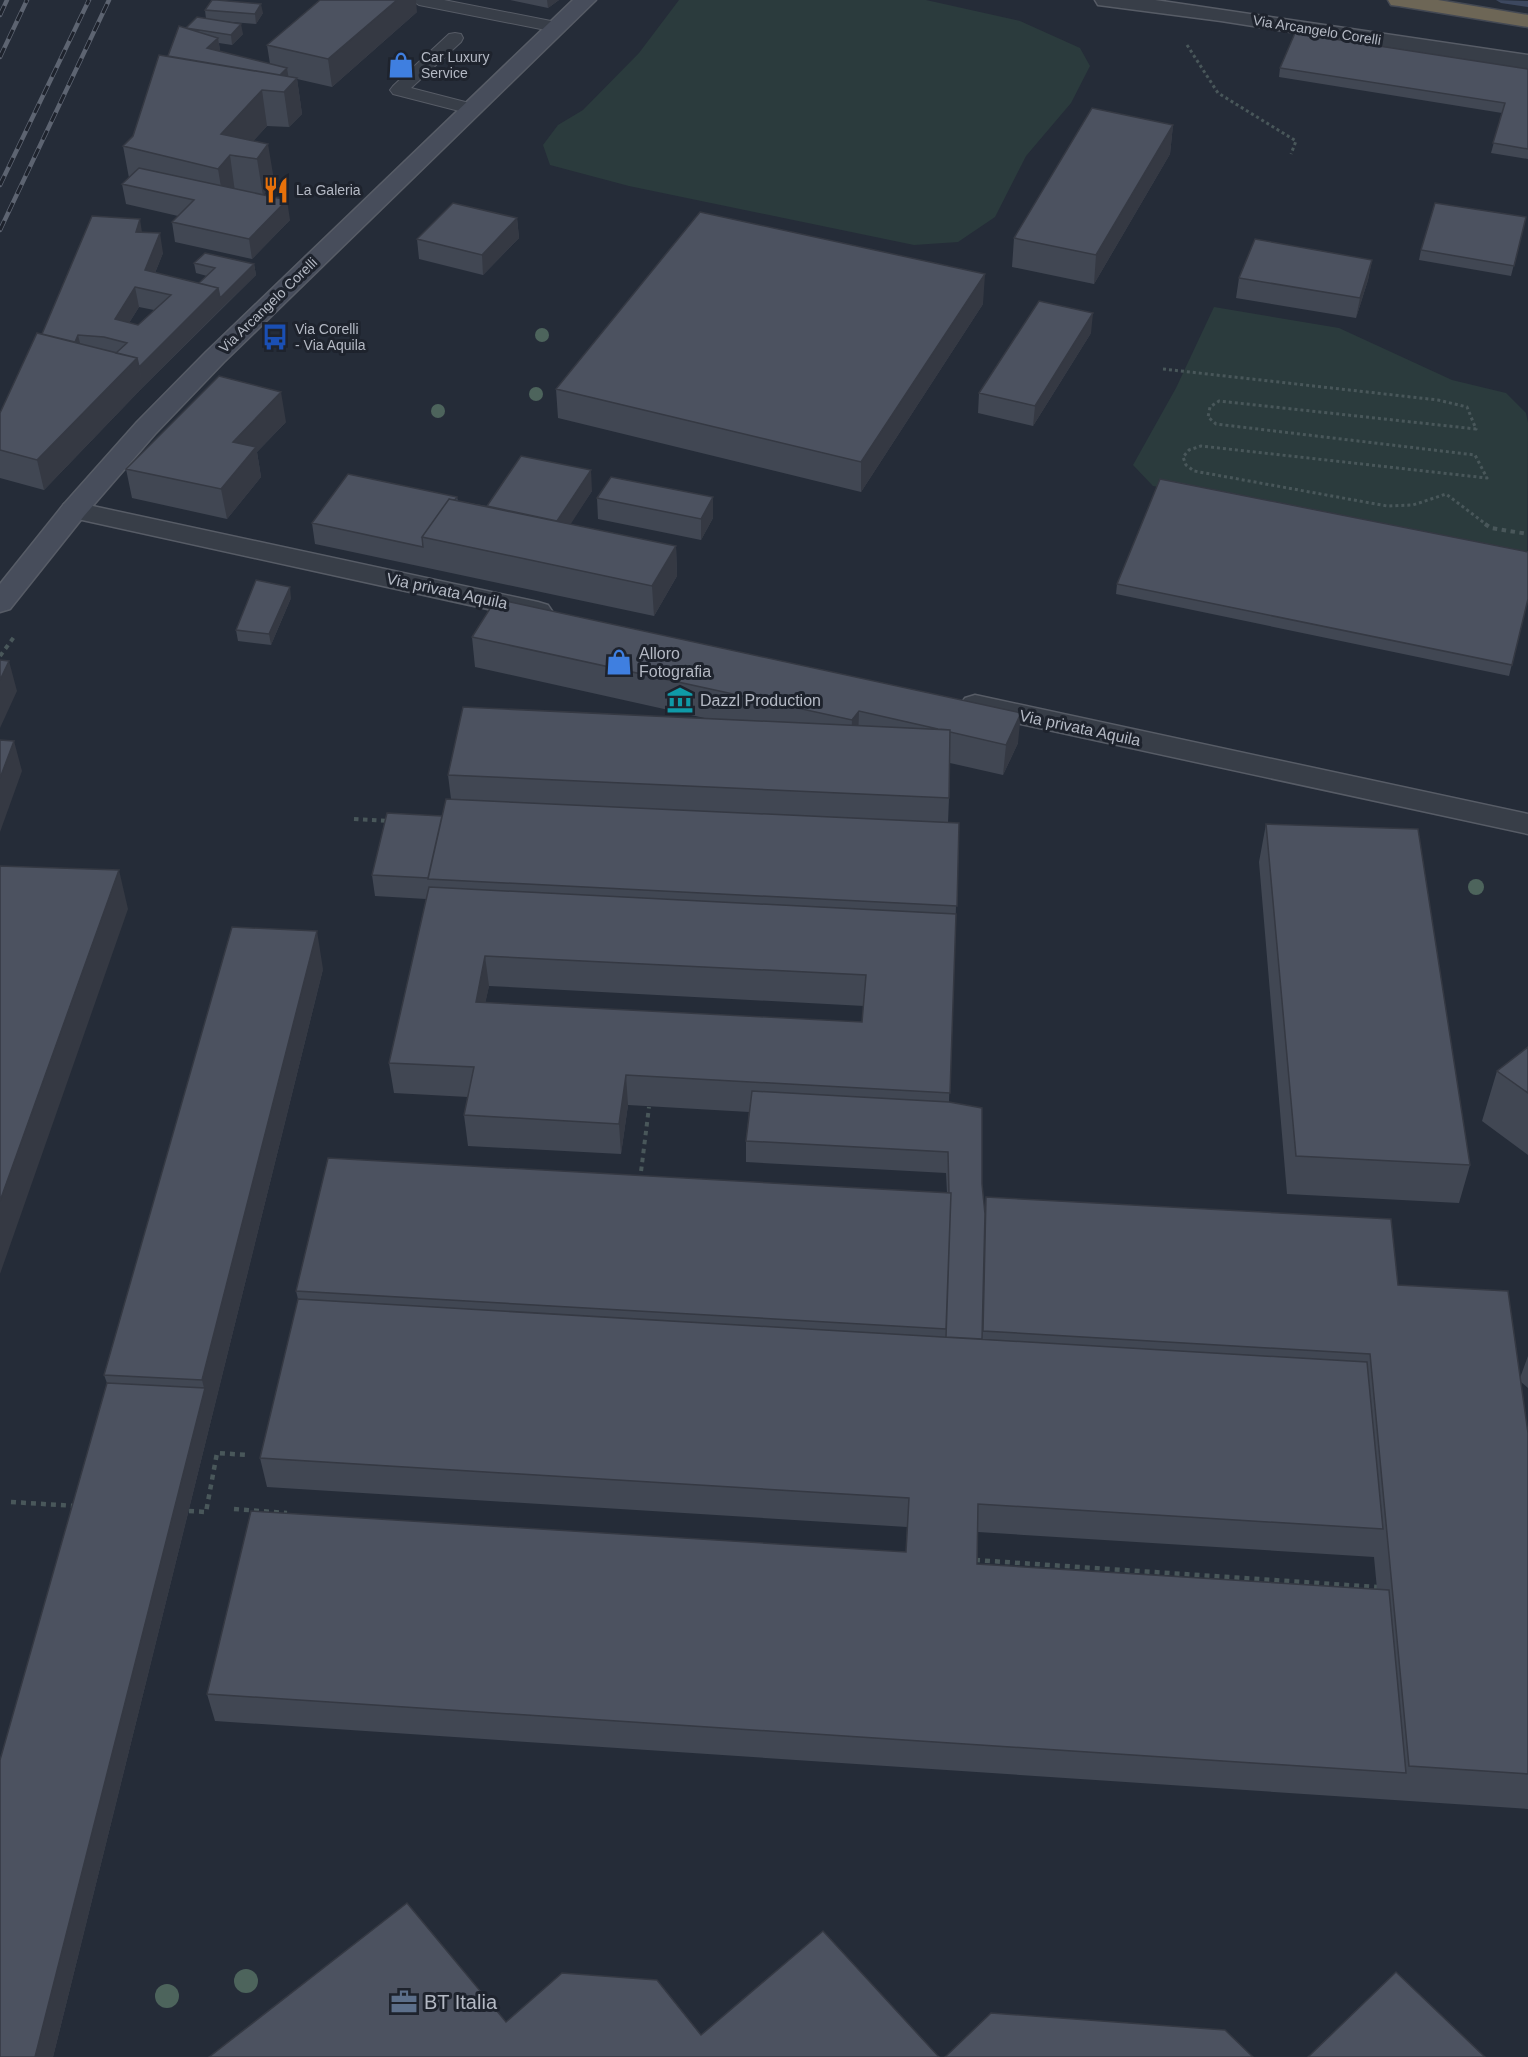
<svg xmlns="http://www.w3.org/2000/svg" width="1528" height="2057" font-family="Arial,sans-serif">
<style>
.green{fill:#2b3b3d}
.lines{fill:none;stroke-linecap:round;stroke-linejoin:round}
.stream{fill:#3d485f;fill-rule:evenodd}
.lane-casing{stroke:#575c66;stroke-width:2}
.street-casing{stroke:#575c66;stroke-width:3}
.secondary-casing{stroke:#575c66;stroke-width:3}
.highway-casing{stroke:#444953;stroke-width:3}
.path-far2{stroke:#49575a;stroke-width:3;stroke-dasharray:3 3;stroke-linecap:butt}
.path-far1{stroke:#49575a;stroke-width:4;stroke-dasharray:4.5 4.5;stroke-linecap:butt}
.path{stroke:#49575a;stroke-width:4.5;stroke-dasharray:5 5;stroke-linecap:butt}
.lane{fill:#383e48;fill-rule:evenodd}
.street{fill:#383e48;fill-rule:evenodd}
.secondary{fill:#474d5b;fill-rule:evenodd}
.highway{fill:#6d6656;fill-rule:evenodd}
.rail-casing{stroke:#5d6471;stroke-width:4.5}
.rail{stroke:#1e232d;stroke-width:3;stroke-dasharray:10;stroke-linecap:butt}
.tree{fill:#4d645c}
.wall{fill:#414753;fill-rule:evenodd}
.shaded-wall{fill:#353943}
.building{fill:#4c5260;stroke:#353943;stroke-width:1.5;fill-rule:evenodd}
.labels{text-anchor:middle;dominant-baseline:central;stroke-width:6;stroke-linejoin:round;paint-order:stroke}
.far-street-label{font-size:14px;fill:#b4b9c4;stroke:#1e232d}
.far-poi-label{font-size:14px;fill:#b4b9c4;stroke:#1e232d;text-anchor:start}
.street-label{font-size:16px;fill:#b4b9c4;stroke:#1e232d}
.poi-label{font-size:16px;fill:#b4b9c4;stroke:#1e232d;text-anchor:start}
.near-poi-label{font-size:20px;fill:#b4b9c4;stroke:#1e232d;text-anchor:start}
</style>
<rect width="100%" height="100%" fill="#252c38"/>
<!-- green -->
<path class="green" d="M679 0H926L1020 21 1080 48 1090 66 1071 103 1026 156 995 217 958 242 914 245 629 186 550 165 543 145 558 125 583 110 639 53Z
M1214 307 1339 328 1452 380 1506 393 1526 413 1528 423 1527 555 1153 486 1133 465 1176 388Z"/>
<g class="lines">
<!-- stream -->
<path class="stream" d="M1496 0 1528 1V7L1501 3Z"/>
<!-- lane casing -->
<g class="lane-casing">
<path id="lane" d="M411 0H444L556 22 564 27 556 32 419 5Z
M455 33 461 34 463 38 461 42 411 88 477 105 480 109 477 113 471 114 393 94 390 90 393 86 449 34Z"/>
</g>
<!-- street casing -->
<g class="street-casing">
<path id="street" d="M1095 0H1155L1528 55V69L1221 21 1106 6 1098 5Z
M74 502 538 602 548 605 552 611 548 617 538 620 64 516 60 510 64 504Z
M975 695 1528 814V834L965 712 960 705 965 698Z"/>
</g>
<!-- secondary casing -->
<g class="secondary-casing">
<path id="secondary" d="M573 0H596L224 362 155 434 84 516 10 609 0 612V584L64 504 137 422 206 352Z"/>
</g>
<!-- highway casing -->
<g class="highway-casing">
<path id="highway" d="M1388 0H1438L1528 15V27L1399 6 1391 5Z"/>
</g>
<!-- path-far2 -->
<path class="path-far2" d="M1187 45 1218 93 1296 141 1291 154
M1163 369 1438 400 1467 407 1476 429 1219 401 1210 407 1208 417 1216 424 1475 455 1487 478 1201 446 1189 450 1183 457 1186 465 1194 471 1387 506 1413 505 1446 494 1487 525"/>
<!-- path-far1 -->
<path class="path-far1" d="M1485 524 1491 528 1528 534
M0 656 14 637
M354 819 389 821
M640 1180 649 1107"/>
<!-- path -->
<path class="path" d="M11 1502 76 1506
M234 1509 287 1513
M189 1511 206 1512 217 1453 247 1455
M975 1560 1377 1587"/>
<!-- lane -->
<use href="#lane" class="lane"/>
<!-- street -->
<use href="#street" class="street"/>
<!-- secondary -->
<use href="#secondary" class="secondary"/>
<!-- highway -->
<use href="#highway" class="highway"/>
<!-- rail casing -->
<g class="rail-casing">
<path id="rail" d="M0 15 7 0
M0 57 27 0
M0 185 89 0
M0 230 109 0"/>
</g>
<!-- rail -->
<use href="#rail" class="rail"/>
</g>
<!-- trees -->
<g class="tree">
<circle cx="542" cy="335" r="7"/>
<circle cx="536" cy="394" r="7"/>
<circle cx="438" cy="411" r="7"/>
<circle cx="1476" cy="887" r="8"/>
<circle cx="246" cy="1981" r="12"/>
<circle cx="167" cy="1996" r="12"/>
</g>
<!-- wall -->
<path class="wall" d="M510 0H559L548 8Z
M205 10 263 13 256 24 219 21 243 34 232 45 219 43 220 52 270 64 267 45 417 12 332 87 297 79 302 114 289 127 267 126 253 141 274 180 263 195 290 220 252 259 175 242 172 222 178 216 126 204 122 184 129 178 123 146 133 136 168 56 186 28 206 19Z
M1280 68 1528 69V159L1491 153 1502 113 1279 77Z
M1173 125 1170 154 1094 284 1012 267 1014 238Z
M1526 217 1511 276 1419 260 1421 250Z
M517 218 519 238 483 275 419 259 417 239Z
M142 232 163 253 155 273 199 283 207 276 196 273 194 263 254 264 256 275 143 387 44 490 0 478V413L42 334ZM139 307 154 310 138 325 129 323Z
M1372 260 1368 280 1356 318 1236 298 1239 278Z
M983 304 861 492 558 418 556 389Z
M1091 333 1033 426 978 413 979 393Z
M286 422 257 452 261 477 227 519 132 498 126 469Z
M592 491 570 524 676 546 677 576 654 616 315 544 312 523 457 497 458 501 487 506Z
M713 497V518L701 540 598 519 597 498Z
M1117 584 1528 599 1509 676 1116 594Z
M291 598 271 645 238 641 236 630Z
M496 599 1018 743 1003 775 950 763 949 798 948 823H959L949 1102 982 1184 985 1214 986 1197 1398 1285 1520 1378 1528 1356V1388L1521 1382 1528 1433V1809L215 1721 207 1694 906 1552 907 1527 267 1487 260 1458 298 1299 296 1291 947 1193 946 1173 746 1162V1141L749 1112 628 1105 621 1154 468 1146 464 1115 468 1097 394 1093 389 1063 426 899 375 896 372 875 442 816 451 799 448 775 709 719 475 667 472 637ZM489 986 864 1006 862 1022 485 1003ZM978 1532 1374 1557 1377 1589 977 1564Z
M1266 824 1470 1165 1459 1203 1287 1194 1259 862Z
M323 969 53 2057H0L107 1383 104 1375Z
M1528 1047V1155L1482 1121 1497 1071Z"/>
<!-- shaded-wall -->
<path class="shaded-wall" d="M397 0H416L417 12 332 87 328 59Z
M547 0H559L548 8Z
M261 4 263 13 256 24 255 14Z
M241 24 243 34 232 45 231 35Z
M218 38 221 57 207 48Z
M287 68 290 86 297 78 302 114 289 127 284 92 273 81Z
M262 90 267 126 239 157 230 155 235 192 224 205 218 169 221 134Z
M1173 125 1170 154 1094 284 1096 255Z
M268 144 274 180 263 196 257 159Z
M287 200 290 220 252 259 249 239Z
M517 218 519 238 483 275 482 255Z
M140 219 143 239 136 232Z
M160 233 163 253 148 290 145 270Z
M1372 260 1368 280 1356 318 1360 298Z
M254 264 256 275 222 308 220 298Z
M985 274 983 304 861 492V462Z
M135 287 139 307 119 339 115 319Z
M218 288 222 308 143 387 139 367Z
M1093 313 1091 333 1033 426 1035 406Z
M78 335 83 355 72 350Z
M137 358 143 387 44 490 37 460Z
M281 392 286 422 257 452 261 477 227 519 221 489 233 442Z
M591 470 592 491 554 550 552 529Z
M713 497V518L701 540V519Z
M676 546 677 576 654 616 652 586Z
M290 587 291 598 271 645 269 634Z
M9 661 17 691 0 728V680Z
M859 711 858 741 851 750 852 720Z
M1021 713 1018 743 1003 775 1006 745Z
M14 741 22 771 0 832V778Z
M119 870 128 909 0 1274V1201Z
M317 931 323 969 53 2057H35L204 1388 202 1380Z
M485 956 489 986 479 1033 476 1002Z
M626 1075 628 1105 621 1154 619 1124Z"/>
<!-- building -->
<path class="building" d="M212 0H217L261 4 255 14 205 10Z
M320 0H397L328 59 267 45Z
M197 17 241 24 231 35 186 28Z
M179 26 218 38 207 48 287 68 280 75 168 56Z
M1295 33 1528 69V149L1493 143 1505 103 1280 68Z
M159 55 297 78 284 92 262 90 221 134 268 144 257 159 230 155 218 169 123 146 133 136Z
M1092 108 1173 125 1096 255 1014 238Z
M139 168 287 200 249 239 172 222 194 200 122 184Z
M453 203 517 218 482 255 417 239Z
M1435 203 1526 217 1514 266 1421 250Z
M700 212 985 274 861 462 556 389Z
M92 216 140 219 136 232 160 233 145 270 218 288 139 367 137 358 116 353 127 343 104 337 78 335 75 342 42 334ZM135 287 171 295 138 325 115 319Z
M1255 239 1372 260 1360 298 1239 278Z
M205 253 254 264 220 298 218 288 199 283 215 268 194 263Z
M1039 301 1093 313 1035 406 979 393Z
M37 333 137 358 37 460 0 450V413Z
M219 376 281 392 233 442 256 447 221 489 126 469Z
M521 456 591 470 557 521 487 506Z
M348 474 457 497 455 500 449 499 422 537 423 547 312 523Z
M611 477 713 497 701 519 597 498Z
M1160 479 1528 552V599L1512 665 1117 584Z
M449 499 676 546 652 586 422 537Z
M256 580 290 587 269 634 236 630Z
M496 599 1021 713 1006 745 950 732V730L938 729 859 711 852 720 472 637Z
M0 660 9 661 0 680Z
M463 707 950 730 949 798 448 775Z
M0 740 14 741 0 778Z
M446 799 959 823 957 906 428 879Z
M387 813 442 816 428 878 372 875Z
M1266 824 1418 829 1470 1165 1296 1156Z
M0 866 119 870 0 1201Z
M429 887 956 914 950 1093 626 1075 619 1124 464 1115 474 1067 389 1063ZM485 956 866 975 862 1022 476 1002Z
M232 927 317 931 202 1380 104 1375Z
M1528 1047V1093L1497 1071Z
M752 1091 949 1102 982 1108V1184L985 1214 982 1339 946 1337 951 1193H949L948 1152 746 1141Z
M328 1158 951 1193 946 1329 296 1291Z
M986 1197 1391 1219 1398 1285 1508 1291 1528 1433V1774L1409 1766 1370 1354 983 1331Z
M298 1299 1367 1362 1383 1529 978 1504 977 1564 1389 1590 1406 1773 207 1694 251 1511 906 1552 909 1498 260 1458Z
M107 1383 205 1388 35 2057H0V1760Z
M407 1903 506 2022 562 1973 657 1980 701 2035 823 1931 939 2057H209Z
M1396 1972 1485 2057H1308Z
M991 2013 1225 2030 1253 2057H945Z"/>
<!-- icons -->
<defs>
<g id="shop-bare" transform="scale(2.07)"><path d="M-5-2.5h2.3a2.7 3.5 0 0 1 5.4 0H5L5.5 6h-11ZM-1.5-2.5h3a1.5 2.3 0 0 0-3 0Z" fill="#3f7fe0" stroke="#1e232d" stroke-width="2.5" paint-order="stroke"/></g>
<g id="restaurant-bare" transform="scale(2.07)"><path d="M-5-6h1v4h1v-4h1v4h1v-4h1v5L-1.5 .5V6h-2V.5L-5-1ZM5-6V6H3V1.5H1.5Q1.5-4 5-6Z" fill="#e8710a" stroke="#1e232d" stroke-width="2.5" paint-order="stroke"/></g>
<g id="bus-bare" transform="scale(2.07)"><path d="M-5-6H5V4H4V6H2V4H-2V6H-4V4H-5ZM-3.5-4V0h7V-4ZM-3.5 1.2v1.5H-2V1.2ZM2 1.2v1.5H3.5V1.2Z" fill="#1a4fb4" stroke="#1e232d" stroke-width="2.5" paint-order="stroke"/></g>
<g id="museum-bare" transform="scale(2.07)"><path d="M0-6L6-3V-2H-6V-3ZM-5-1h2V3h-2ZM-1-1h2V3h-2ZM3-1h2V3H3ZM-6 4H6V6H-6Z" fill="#0f9aa8" stroke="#1e232d" stroke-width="2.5" paint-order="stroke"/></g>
<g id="office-bare" transform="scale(2.07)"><path d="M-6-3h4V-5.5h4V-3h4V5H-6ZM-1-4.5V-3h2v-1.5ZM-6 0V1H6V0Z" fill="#5c6f8a" stroke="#1e232d" stroke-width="2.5" paint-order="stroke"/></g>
</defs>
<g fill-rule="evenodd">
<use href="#shop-bare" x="401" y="65"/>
<use href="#restaurant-bare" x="276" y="190"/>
<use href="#bus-bare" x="275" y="337"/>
<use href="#shop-bare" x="619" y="662"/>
<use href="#museum-bare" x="680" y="700"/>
<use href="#office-bare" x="404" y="2002"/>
</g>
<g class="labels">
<!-- far-street labels -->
<g class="far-street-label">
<text transform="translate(1317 30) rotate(9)">Via Arcangelo Corelli</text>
<text transform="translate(268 305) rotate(-44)">Via Arcangelo Corelli</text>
</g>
<!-- far-poi labels -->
<g class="far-poi-label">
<text x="421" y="57">Car Luxury<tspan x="421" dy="16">Service</tspan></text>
<text x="296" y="190">La Galeria</text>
<text x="295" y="329">Via Corelli<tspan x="295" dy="16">- Via Aquila</tspan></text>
</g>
<!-- street labels -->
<g class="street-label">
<text transform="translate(447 591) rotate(12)">Via privata Aquila</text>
<text transform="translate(1080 728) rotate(12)">Via privata Aquila</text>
</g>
<!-- poi labels -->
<g class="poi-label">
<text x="639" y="653">Alloro<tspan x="639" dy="18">Fotografia</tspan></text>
<text x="700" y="700">Dazzl Production</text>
</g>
<!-- near-poi labels -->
<g class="near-poi-label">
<text x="424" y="2002">BT Italia</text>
</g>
</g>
</svg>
